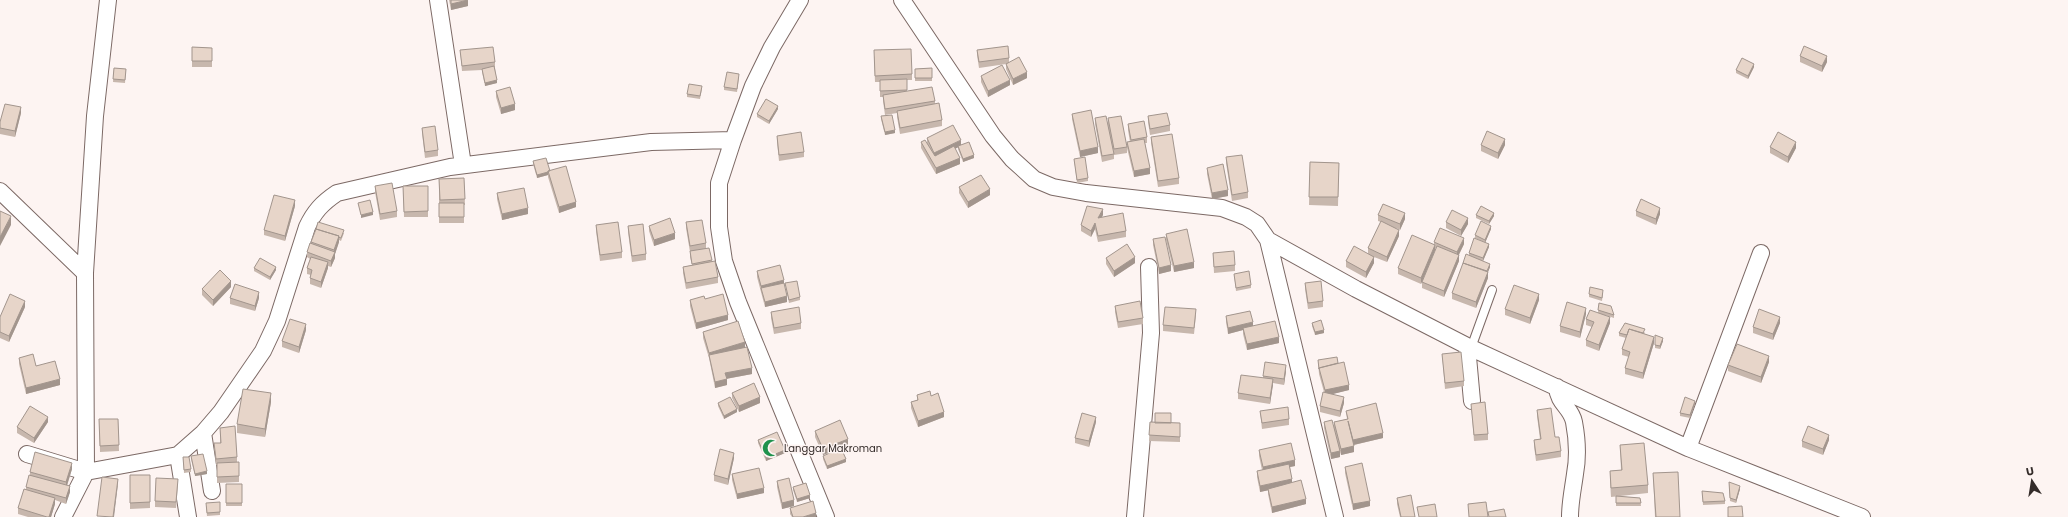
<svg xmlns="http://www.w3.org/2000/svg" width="2068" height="517" font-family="Poppins,sans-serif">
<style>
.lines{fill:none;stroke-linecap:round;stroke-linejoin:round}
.lane-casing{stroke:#7c6965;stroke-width:10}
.street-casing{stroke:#7c6965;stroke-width:18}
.lane{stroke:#fff;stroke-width:8}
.street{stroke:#fff;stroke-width:16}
.wall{fill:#c7b7ad}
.shaded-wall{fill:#a2958d}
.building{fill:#e7d5c9;stroke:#a2958d}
.labels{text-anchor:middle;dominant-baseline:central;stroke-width:3;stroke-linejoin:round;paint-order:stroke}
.poi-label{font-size:10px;fill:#342c2a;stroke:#fdf4f2;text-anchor:start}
</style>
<rect width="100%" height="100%" fill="#fdf4f2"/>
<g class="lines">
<!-- lane casing -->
<g class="lane-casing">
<path id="lane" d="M1471 348 1492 290"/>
</g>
<!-- street casing -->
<g class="street-casing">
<path id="street" d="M438 0 463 165
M800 0 772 47 753 86 733 140 719 183V227L724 261 738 302 826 517
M902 0 993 136 1012 159 1034 179 1053 187 1086 193 1222 208 1246 217 1257 224 1268 240 1335 517
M0 191 85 273
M1268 240 1356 289 1471 348 1688 448 1862 517
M1467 346 1472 401
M1557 387C1558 404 1571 407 1574 422 1577 438 1578 458 1575 474 1573 489 1570 502 1570 517
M203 433 212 491
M1688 448 1761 253
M27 454 86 472 178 455 203 433 221 412 263 351 277 321 307 227C314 212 322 203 337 193L450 167 651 142 733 140
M178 455 188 517
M63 517 86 472 85 273 95 116 108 0
M1135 517 1151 333 1149 267"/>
</g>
<!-- lane -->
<use href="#lane" class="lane"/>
<!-- street -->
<use href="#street" class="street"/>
</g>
<!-- wall -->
<path class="wall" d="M449 0H467L468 6 451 10Z
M192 47 212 48V67H192Z
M460 50 495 62V68L497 83 485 86 482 72V70L462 71Z
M977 50 1009 58V62L1027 78 1013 85 1006 69V64L979 68 977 55Z
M874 56 912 74V80H907V91L935 101V104L942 120V126L900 134 897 117V113L885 115 883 101V97H880V82H875Z
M1800 56 1827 62 1822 72 1800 62Z
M1754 67 1748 79 1736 73V70Z
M114 68 126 69 125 83 113 82Z
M932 68V81H915V69Z
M981 76 1010 85 988 97 981 82Z
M739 77 737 92 724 90V87Z
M702 89 700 99 687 97V94Z
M496 91 515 110 501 114 496 97Z
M778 109 769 124 757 117V114Z
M21 113 15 137 0 134V122Z
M1072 114 1098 153 1080 157 1072 119Z
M881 116 895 133 885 135 881 119Z
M1148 116 1170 125V131L1150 135 1148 122Z
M1095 118 1108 124V118L1127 147V153L1114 155 1111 138 1114 154V159L1102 162 1095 124Z
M1128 124 1147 137V143H1145L1150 174 1134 177 1127 148V142H1130L1128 130Z
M422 128 438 150V156L425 158 422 133Z
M777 136 804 152V157L779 161 777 142Z
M1151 137 1179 178V184L1158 187 1151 143Z
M927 138 961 145 974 158 963 162 958 149V147L955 148 960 164 936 174 921 148V142L927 143Z
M1481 145H1505L1498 159 1481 151Z
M1770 147 1796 148 1788 163 1770 153Z
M1226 157 1248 192V198L1232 201 1226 163Z
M1074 159 1088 178V181L1077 183Z
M533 161 550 171 576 207 559 213 548 177V175L537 178 533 164Z
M1310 162 1339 163 1338 206 1309 205Z
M1207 168 1228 196 1212 199 1207 174Z
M464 178 465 205H464V223H439V179Z
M375 186 397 211V217L380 220 375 192Z
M403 186H428V217H404Z
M959 187 990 195 968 208 959 193Z
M497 193 528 214 502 220 497 199Z
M295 206 285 241 264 235V230Z
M1636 211 1660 214 1656 225 1636 216Z
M1103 215 1102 217 1126 231V237L1098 242 1095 229 1091 237 1081 231V225Z
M1378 215 1405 219 1400 230 1396 228 1399 236 1387 262 1374 257V263L1366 278 1346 267V261L1368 254V248L1381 222 1378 221Z
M1476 215 1494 216 1489 224 1476 218Z
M686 222 706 243V248L712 260 718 277V283L686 289 683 273V267L692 265 690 257V252L686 228Z
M1446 222 1468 224 1461 236 1446 228Z
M596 225 622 252V258L600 261 596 231Z
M628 226 646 254V260L632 262 628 232Z
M649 226 675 239 654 246 649 231Z
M316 229 344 233 341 241 339 240V242L335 254V258L331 267 328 266V268L321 288 310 284V278L311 275 307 274V268L310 259 307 257V252L311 243Z
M1491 229 1485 243 1489 247 1483 261 1490 267 1488 272V278L1476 308 1452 299V293L1469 255V253L1484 242 1475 238V235Z
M1166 234 1194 268 1174 272 1166 240Z
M1153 239 1171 271 1159 274 1153 245Z
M1434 242 1464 244 1459 255V261L1444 297 1422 288V282L1436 249 1435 248 1421 284 1398 274V268L1434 244Z
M1213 253 1235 265V271L1214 273Z
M1106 258 1135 263 1114 277 1106 264Z
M254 268 276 270 270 280 254 271Z
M757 271 784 284 787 302 765 307 757 277Z
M1234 274 1251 285V288L1236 291Z
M785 283 800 297V300L789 303Z
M1305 283 1323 301V307L1308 309 1305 289Z
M231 287 213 306 202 295V289Z
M1603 293 1602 301 1589 297V294Z
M230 298H259L255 311 230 304Z
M705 299 728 320 696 329 690 306V300Z
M1539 300 1530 324 1505 315V309Z
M1599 303 1614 315V318L1605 315 1610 323 1599 351 1586 346V340L1592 327 1586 325V319L1598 313Z
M1115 306 1143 318V324L1118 328 1115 312Z
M25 307 9 342 0 338V317Z
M771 312 801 323V329L774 334 771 318Z
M1586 314 1580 338 1560 332V326Z
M1196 315 1194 334 1163 331V325Z
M1226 316 1253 326 1279 343 1247 350 1243 334V330L1228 334 1226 322Z
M1312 323 1324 333 1315 335 1312 326Z
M1780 323 1773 340 1753 333V327Z
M306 330 299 353 282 347V341Z
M703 332 745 348 752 374 726 379 727 385 715 388 709 358 703 338Z
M1645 332 1644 333 1654 343 1643 379 1625 374V368L1629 357 1622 355V349L1626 338 1619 336V333Z
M1655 335 1663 341 1660 349 1655 348Z
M1442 354 1464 381V386L1445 389Z
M19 358 36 366 60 385 26 394 19 364Z
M1318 360 1338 363 1349 390 1332 394 1344 403 1340 417 1320 412V406L1324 392 1319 374Z
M1769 362 1761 383 1728 371V365Z
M1286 371 1284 385 1273 383 1270 404 1238 399V393L1263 378V376Z
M732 393 760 403 739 412 732 398Z
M917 395 931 396 944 417 918 427 911 408V402L917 400Z
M271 402 265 437 237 433V424Z
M718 403 737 412 724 419 718 406Z
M1471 404 1488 434V440L1474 441Z
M1695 404 1690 418 1680 416V413Z
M1537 410 1555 437 1561 451V457L1536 461 1534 446V440L1540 439 1537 416Z
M1260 411 1289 419V425L1262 429Z
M1346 411 1383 438 1354 445V452L1341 455 1340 452V457L1331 459 1324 428V422L1334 427V422L1347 419Z
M99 419H118L119 451 100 452Z
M48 422 34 443 17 433V427Z
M1096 422 1089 447 1075 443V438Z
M1150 422 1180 423V442L1149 441Z
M220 428 237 457V462H239V482L217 483V465H216L214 443H220Z
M815 431 848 445 823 455 815 437Z
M758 440 785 453 766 461 758 443Z
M1829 440 1823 455 1802 447V441Z
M1620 445 1648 485V493L1611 497 1610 480V471L1621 470Z
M1259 450 1295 466 1290 467 1292 483 1306 504 1272 513 1268 494V490L1260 492 1257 477V471L1262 470 1259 456Z
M191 456 207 474 195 476 191 459Z
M823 456 846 462 827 469 823 459Z
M183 457 191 469V472L184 473Z
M734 458 728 485 714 481V475Z
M1345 467 1370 506 1353 510 1345 473Z
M72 469 67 486 70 492 66 504 55 500V504L51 517H28L18 514V508L26 490V487L30 475V472Z
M1653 473 1680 517H1655Z
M732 474 764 493 737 499 732 480Z
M130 475H150V508L130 509Z
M777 481 794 506 782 509 777 487Z
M1729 482 1740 489 1736 503 1730 501Z
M226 484H242V506H226Z
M178 485 176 508 155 507V501Z
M793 487 810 498 797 502 793 490Z
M1702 491 1725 501V504L1703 505Z
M1616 496 1640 498 1641 506H1616Z
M1397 498 1415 517H1400L1397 504Z
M206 506 220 512V515L207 516Z
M790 508 816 517H792L790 514Z"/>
<!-- shaded-wall -->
<path class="shaded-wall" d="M468 0V6L451 10V4Z
M1827 56V62L1822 72V66Z
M1754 64V67L1748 79V76Z
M1027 72V78L1013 85V79Z
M497 80V83L485 86V83Z
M1010 80V85L988 97V91Z
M515 104V110L501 114V108Z
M778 106V109L769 124V121Z
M21 107V113L15 137V131Z
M895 130V133L885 135V132Z
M1505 139V145L1498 159V153Z
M961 140V146L934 159V153Z
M1796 142V148L1788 163V157Z
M1098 147V153L1080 157V151Z
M974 155V158L963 162V159Z
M960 158V164L936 174V168Z
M1150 168V174L1134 177V171Z
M548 172V175L537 178V175Z
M990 189V195L968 208V202Z
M1228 190V196L1212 199V193Z
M295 200V206L285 241V236Z
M576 202V207L559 213V207Z
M528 208V214L502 220V214Z
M1660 208V214L1656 225V219Z
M1103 209V215L1098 224V218Z
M373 212V215L361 218V215Z
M1405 213V219L1400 230V224Z
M1494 213V216L1489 224V221Z
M11 216V225L0 246V237Z
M1468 218V224L1461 236V230Z
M1095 223V229L1091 237V231Z
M1491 226V229L1485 243V240Z
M1399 230V236L1387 262V257Z
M675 233V239L654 246V240Z
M339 236V242L335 254V258L331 267V261L334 253V250Z
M1464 238V244L1457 258V252Z
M1489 244V247L1483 261V258Z
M1435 245V251L1421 284V278Z
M1459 255V261L1444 297V291Z
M1135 257V263L1114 277V271Z
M1374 257V263L1366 278V272Z
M328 262V268L321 288V282Z
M1194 262V268L1174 272V266Z
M1490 264V267L1488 272V278L1476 308V302Z
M1171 265V271L1159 274V268Z
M276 267V270L270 280V277Z
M784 280V286L761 288V292V286Z
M231 281V287L213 306V300Z
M259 292V298L255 311V306Z
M1539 294V300L1530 324V318Z
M787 296V302L765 307V302Z
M25 301V307L9 342V336Z
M1586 308V314L1580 338V332Z
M728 315V320L696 329V323Z
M1610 317V323L1599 351V345Z
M1780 317V323L1773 340V334Z
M1253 322V328H1243V330L1228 334V328Z
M306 324V330L299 353V347Z
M1324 330V333L1315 335V332Z
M1279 337V343L1247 350V344Z
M1654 337V343L1643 379V373Z
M1663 338V341L1660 349V346Z
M745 342V348L709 355V359V353Z
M1769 356V362L1761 383V377Z
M1286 365V371L1284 385V379Z
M752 368V374L725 379V373Z
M60 379V385L26 394V388Z
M727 379V385L715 388V382Z
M1273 379V385L1270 404V398Z
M1349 385V390L1325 396V390Z
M271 393V402L265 437V429Z
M760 397V403L739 412V406Z
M1344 397V403L1340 417V411Z
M1695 401V404L1690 418V415Z
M737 409V412L724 419V416Z
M944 412V417L918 427V421Z
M48 417V422L34 443V438Z
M1096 417V422L1089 447V441Z
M1383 433V438L1353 445V440Z
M1829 435V440L1823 455V449Z
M848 439V445L823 455V449Z
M1354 446V452L1341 455V449Z
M785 450V453L766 461V458Z
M1340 451V457L1331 459V453Z
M734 453V458L728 485V479Z
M846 459V462L827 469V466Z
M1295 460V466L1263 472V467Z
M72 463V469L66 488V482Z
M207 471V474L195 476V474Z
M118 479V484L114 517H113Z
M1292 479V485L1260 492V486Z
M70 486V492L66 504V498Z
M1740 486V489L1736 503V500Z
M764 488V493L737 499V494Z
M810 495V498L797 502V499Z
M55 498V504L51 517H49Z
M1306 499V504L1272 513V507Z
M794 500V506L782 509V503Z
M1370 501V506L1353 510V504Z
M816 513V517H803Z"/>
<!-- building -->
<path class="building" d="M451 0H468L451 4Z
M1008 46 1009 58 979 62 977 50Z
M1804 46 1827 56 1822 66 1800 56Z
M192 47 212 48V61H192Z
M493 47 495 62 462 66 460 50Z
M911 49 912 74 875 76 874 50Z
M1019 57 1027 72 1013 79 1006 64Z
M1742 58 1754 64 1748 76 1736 70Z
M1002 65 1010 80 988 91 981 76Z
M494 66 497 80 485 83 482 69Z
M114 68 126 69 125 80 113 79Z
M932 68V78H915V69Z
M727 72 739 74 737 89 724 87Z
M907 79V90L880 91V80Z
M689 84 702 86 700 96 687 94Z
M510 87 515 104 501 108 496 91Z
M932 87 935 101 885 109 883 95Z
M766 99 778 106 769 121 757 114Z
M939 103 942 120 900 128 897 111Z
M5 104 21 107 15 131 0 128V122Z
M1091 110 1098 147 1080 151 1072 114Z
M1167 113 1170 125 1150 129 1148 116Z
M892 115 895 130 885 132 881 116Z
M1106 116 1114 154 1102 156 1095 118Z
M1121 116 1127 147 1114 149 1108 118Z
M1144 121 1147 137 1131 140 1128 124Z
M953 125 961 140 934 153 927 138Z
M435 126 438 150 425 152 422 128Z
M1487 131 1505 139 1498 153 1481 145Z
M801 132 804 152 779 155 777 136Z
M1778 132 1796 142 1788 157 1770 147Z
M1172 134 1179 178 1158 181 1151 137Z
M1144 139 1150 168 1134 171 1127 142Z
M925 140 935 156 954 146 960 158 936 168 921 142Z
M969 142 974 155 963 159 958 146Z
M1242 155 1248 192 1232 195 1226 157Z
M1085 157 1088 178 1077 180 1074 159Z
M546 158 550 171H548V172L537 175 533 161Z
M1310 162 1339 163 1338 197H1309Z
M1223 164 1228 190 1212 193 1207 168Z
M566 166 576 202 559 207 548 171Z
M981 175 990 189 968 202 959 187Z
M464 178 465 199 440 200 439 179Z
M392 183 397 211 380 214 375 186Z
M403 186H428V211L404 212Z
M524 188 528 208 502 214 497 193Z
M274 195 295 200 285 236 264 230Z
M1641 199 1660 208 1656 219 1636 211Z
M370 200 373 212 361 215 358 203Z
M439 203H464V217H439Z
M1383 204 1405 213 1400 224 1378 215Z
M1087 206 1103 209 1098 218 1123 213 1126 231 1098 236 1095 223 1091 231 1081 225Z
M1481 206 1494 213 1489 221 1476 215Z
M1452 210 1468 218 1461 230 1446 222Z
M0 211 11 216 0 237Z
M670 218 675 233 654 240 649 226Z
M702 220 706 243 690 246 686 222Z
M1381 221 1399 230 1387 257 1368 248Z
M1481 221 1491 226 1485 240 1475 235Z
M318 222 344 230 341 238 338 237 339 236 316 229Z
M618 222 622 252 600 255 596 225Z
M643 224 646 254 632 256 628 226Z
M1440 228 1464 238 1457 252 1434 242Z
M316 229 339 236 334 250 311 242Z
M1187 229 1194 262 1174 266 1166 234Z
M1412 235 1435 245 1421 278 1398 268Z
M1165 237 1171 265 1159 268 1153 239Z
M1474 238 1489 244 1483 258 1469 253Z
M310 243 335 252 331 261 307 252Z
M1127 244 1135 257 1114 271 1106 258Z
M1354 246 1374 257 1366 272 1346 261Z
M1437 246 1459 255 1444 291 1422 282Z
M709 248 712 260 692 264 690 251Z
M1234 251 1235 265 1214 267 1213 253Z
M1466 254 1490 264 1487 271 1463 263Z
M311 257 328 262 321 282 310 278 312 270 307 268Z
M260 258 276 267 270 277 254 268Z
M715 261 718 277 686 283 683 267Z
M1463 263 1488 272 1476 302 1452 293Z
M780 265 784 280 761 286 757 271Z
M220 270 231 281 213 300 202 289Z
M1249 271 1251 285 1236 288 1234 274Z
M797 281 800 297 789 300 785 283Z
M1321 281 1323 301 1308 303 1305 283Z
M784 283 787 296 765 302 761 288Z
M235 284 259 292 255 306 230 298Z
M1514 285 1539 294 1530 318 1505 309Z
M1590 287 1603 290 1602 298 1589 294Z
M10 294 25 301 9 336 0 332V317Z
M723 294 728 315 696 323 690 300 704 296 705 299Z
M1140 301 1143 318 1118 322 1115 306Z
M1567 302 1586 308 1580 332 1560 326Z
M1599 303 1611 306 1614 315 1598 310Z
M799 307 801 323 774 328 771 312Z
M1165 307 1196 309 1194 328 1163 325Z
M1759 309 1780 317 1773 334 1753 327Z
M1590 310 1610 317 1599 345 1586 340 1594 322 1586 319Z
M1250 311 1253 322 1228 328 1226 316Z
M290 319 306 324 299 347 282 341Z
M1321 320 1324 330 1315 332 1312 323Z
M738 321 745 342 709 353 703 332Z
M1275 321 1279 337 1247 344 1243 328Z
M1625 323 1645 329 1643 333 1629 329 1627 335 1619 333Z
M1629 329 1654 337 1643 373 1625 368 1630 352 1622 349Z
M1655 335 1663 338 1660 346 1655 345Z
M1737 344 1769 356 1761 377 1728 365Z
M747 347 752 368 725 373 727 379 715 382 709 355Z
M1461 352 1464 381 1445 383 1442 354Z
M33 354 36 366 55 361 60 379 26 388 19 358Z
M1337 357 1338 363 1319 368V369L1318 360Z
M1265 362 1286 365 1284 379 1263 376Z
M1344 362 1349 385 1325 390 1319 368Z
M1241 375 1273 379 1270 398 1238 393Z
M754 383 760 397 739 406 732 393Z
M243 389 271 393 265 429 237 424Z
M930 391 931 396 938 393 944 412 918 421 911 402 918 400 917 395Z
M1323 392 1344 397 1340 411 1320 406Z
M730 397 737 409 724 416 718 403Z
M1685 397 1695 401 1690 415 1680 413Z
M1485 402 1488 434 1474 435 1471 404Z
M1376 403 1383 433 1353 440 1348 421 1354 446 1341 449 1334 422 1348 419 1346 411Z
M30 406 48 417 34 438 17 427Z
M1288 407 1289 419 1262 423 1260 411Z
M1551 408 1555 437H1559L1561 451 1536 455 1534 440 1541 439 1537 410Z
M1082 413 1096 417 1089 441 1075 438Z
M1155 413H1171V423H1155Z
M99 419H118L119 445 100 446Z
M840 420 848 439 823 449 815 431Z
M1332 420 1340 451 1331 453 1324 422Z
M1150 422 1180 423V437L1149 435Z
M235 426 237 457 216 459 214 443H221L220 428Z
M1808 426 1829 435 1823 449 1802 441Z
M777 432 785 450 766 458 758 440Z
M1291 443 1295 460 1263 467 1259 450Z
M1644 443 1648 485 1611 488 1610 471 1622 470 1620 445Z
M841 448 846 459 827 466 823 456Z
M720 449 734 453 728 479 714 475Z
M35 452 72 463 66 482 30 472Z
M203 454 207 471 195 474 191 456Z
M183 457H189L191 469 184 470Z
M239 462V476L217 477V463Z
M1362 463 1370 501 1353 504 1345 467Z
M1289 464 1292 479 1260 486 1257 471Z
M759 468 764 488 737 494 732 474Z
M1678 472 1680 517H1656L1653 473Z
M29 475 70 486 66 498 26 487Z
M130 475H150V502L130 503Z
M102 477 118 479 113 517 97 516Z
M156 478 178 479 176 502 155 501Z
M789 478 794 500 782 503 777 481Z
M1301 480 1306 499 1272 507 1268 489Z
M1729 482 1740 486 1736 500 1730 498Z
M806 483 810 495 797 499 793 487Z
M226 484H242V503H226Z
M24 489 55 498 49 517H47L18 508Z
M1702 491 1723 493 1725 501 1703 502Z
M1411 495 1415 517H1401L1397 498Z
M1616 496 1640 498 1641 503H1616Z
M813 501 816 513 803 517H793L790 508Z
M220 502V512L207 513 206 503Z
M1486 502 1488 517H1469L1468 504Z
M1435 504 1437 517H1419L1417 507Z
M1742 506 1743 517H1728V507Z
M1504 509 1506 517H1489L1488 512Z"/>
<!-- icons -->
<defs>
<g id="mosque-bare" transform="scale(1.38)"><path d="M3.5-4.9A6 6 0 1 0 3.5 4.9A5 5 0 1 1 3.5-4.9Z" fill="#1f924d" stroke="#fdf4f2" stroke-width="2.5" paint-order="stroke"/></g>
</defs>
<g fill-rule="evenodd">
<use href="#mosque-bare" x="771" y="448"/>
</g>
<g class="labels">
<!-- poi labels -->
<g class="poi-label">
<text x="784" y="448">Langgar Makroman</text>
</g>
</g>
<!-- north arrow -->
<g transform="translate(2032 481) rotate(348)" stroke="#fdf4f2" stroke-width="3" paint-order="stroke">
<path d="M0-3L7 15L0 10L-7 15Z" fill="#342c2a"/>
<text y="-6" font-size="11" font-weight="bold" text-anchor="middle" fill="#342c2a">U</text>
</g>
</svg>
